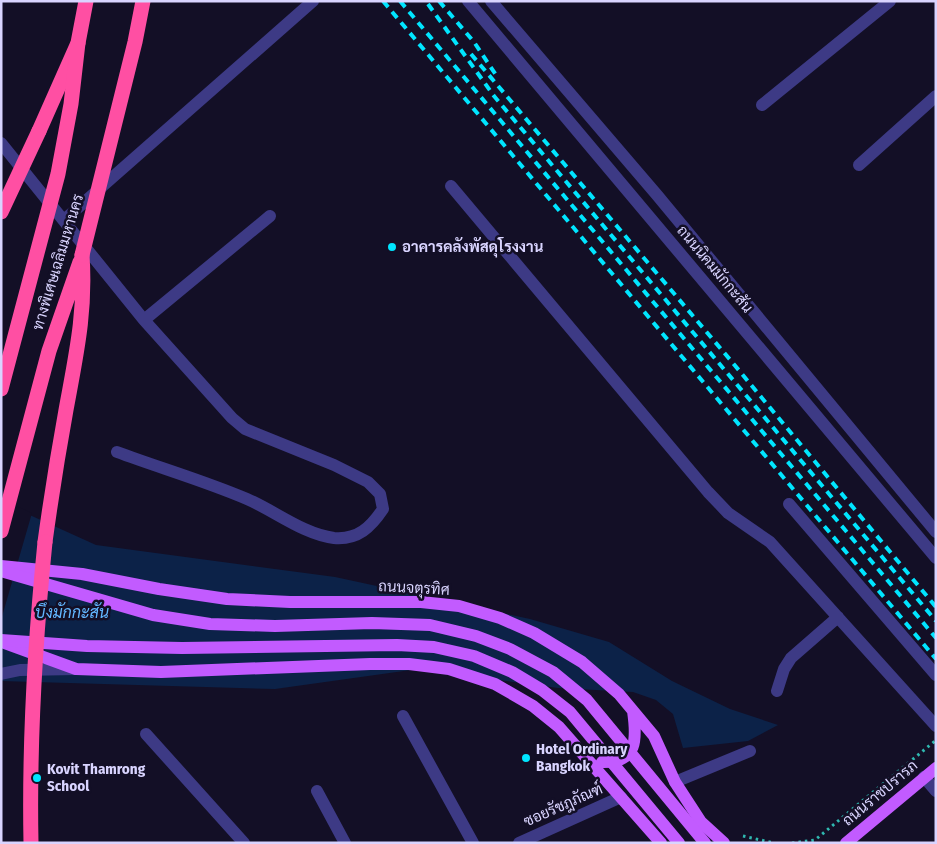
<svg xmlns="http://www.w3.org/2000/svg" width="937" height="844" font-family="'Fira Sans Condensed',Sarabun,sans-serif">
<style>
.water{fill:#0c2248}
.pier{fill:#130f26}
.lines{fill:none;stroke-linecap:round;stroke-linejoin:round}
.path{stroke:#2fb8b0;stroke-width:3;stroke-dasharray:2.5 4;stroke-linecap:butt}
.minor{stroke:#3d3a85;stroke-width:12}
.major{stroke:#c25bff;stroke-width:12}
.highway{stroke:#ff4fa3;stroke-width:15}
.rail{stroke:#00e5ff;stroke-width:4;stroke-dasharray:8 6;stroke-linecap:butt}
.major-bridge{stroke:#c25bff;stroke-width:12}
.highway-bridge{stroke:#ff4fa3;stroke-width:15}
.poi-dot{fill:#00e5ff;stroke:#130f26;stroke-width:2}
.labels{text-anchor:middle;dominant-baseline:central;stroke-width:5;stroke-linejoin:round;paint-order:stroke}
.poi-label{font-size:15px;font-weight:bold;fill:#d9d4ff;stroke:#130f26;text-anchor:start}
.street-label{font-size:15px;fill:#d9d4ff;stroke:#130f26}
.water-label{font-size:16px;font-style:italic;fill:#62b6ff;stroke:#130f26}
</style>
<rect width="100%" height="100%" fill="#130f26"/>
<!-- water -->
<path class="water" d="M1 502 96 545 335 577 530 619 609 642 672 681 730 709 778 725 748 741 683 748 673 714 656 700 633 692 558 688 418 669 275 689 1 681Z"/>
<!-- pier -->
<path class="pier" d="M1 499 32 513 1 620Z"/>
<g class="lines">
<!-- path -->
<path class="path" d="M743 836 774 843
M792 843 815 840 935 741"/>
<!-- minor -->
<path class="minor" d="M468 1 936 558
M491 1 657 195 936 532
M762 105 890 1
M1 143 144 320 232 418 245 429 334 465 368 482 380 494 383 509C371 527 358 540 334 538 303 534 275 511 247 499 205 481 160 468 117 452
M859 165 936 96
M451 186 708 492 728 513 770 542 936 726
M64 220 313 1
M144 320 270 216
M789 504 936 675
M1 674 20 670 76 669
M777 691 784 669 791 658 838 617
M403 716 473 843
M146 734 244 843
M924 777 936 791
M675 782 750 751
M317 791 345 843
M519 843 621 797"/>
<!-- major -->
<path class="major" d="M1 566 82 574 159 589 227 599 290 602H421L459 606 500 618 534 633 582 662 619 694 654 736 675 782 701 822 724 843
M2 642 76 669 161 672 370 664H409L449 669 495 684 533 706 559 727 661 843
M602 762C638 763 637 739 633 711
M846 843 936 768"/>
<!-- highway -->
<path class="highway" d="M39 131 78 43 86 1
M1 531 49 351 80 262
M45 542C51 498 58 454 66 410 76 355 86 312 82 255"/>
<!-- rail -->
<path class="rail" d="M383 1 936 659
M400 1 936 638
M439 1 474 42 498 78
M428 4 494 96 936 621
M471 54 732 362 936 607"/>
<!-- major-bridge -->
<path class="major-bridge" d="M1 571 153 615 210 624 275 626 372 623 430 625 476 636 510 649 553 672 587 700 705 843
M1 640 87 646 182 648 397 645 434 647 474 656 512 672 542 690 570 712 679 843"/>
<!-- highway-bridge -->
<path class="highway-bridge" d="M1 212 39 131
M82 255 135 42 143 1
M1 389 58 174 71 104 78 43
M31 843C29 742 35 642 45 542"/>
</g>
<!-- markers -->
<g class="poi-dot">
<circle cx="392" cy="247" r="5"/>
<circle cx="526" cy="758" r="5"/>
<circle cx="37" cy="778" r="5"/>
</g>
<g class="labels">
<!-- poi labels -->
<g class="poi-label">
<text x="402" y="247">อาคารคลังพัสดุโรงงาน</text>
<text x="536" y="749">Hotel Ordinary<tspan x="536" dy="17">Bangkok</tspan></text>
<text x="47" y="769">Kovit Thamrong<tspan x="47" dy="17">School</tspan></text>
</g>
<!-- street labels -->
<g class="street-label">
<text transform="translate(58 262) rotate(-73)">ทางพิเศษเฉลิมมหานคร</text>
<text transform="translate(715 269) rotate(50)">ถนนนิคมมักกะสัน</text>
<text transform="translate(414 588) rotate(3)">ถนนจตุรทิศ</text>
<text transform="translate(880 793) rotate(-40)">ถนนราชปรารภ</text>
<text transform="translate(563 805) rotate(-24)">ซอยรัชฎภัณฑ์</text>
</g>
<!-- water labels -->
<g class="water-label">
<text x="72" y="612">บึงมักกะสัน</text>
</g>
</g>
<!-- border -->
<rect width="937" height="844" fill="none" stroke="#d9d4ff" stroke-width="5"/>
</svg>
